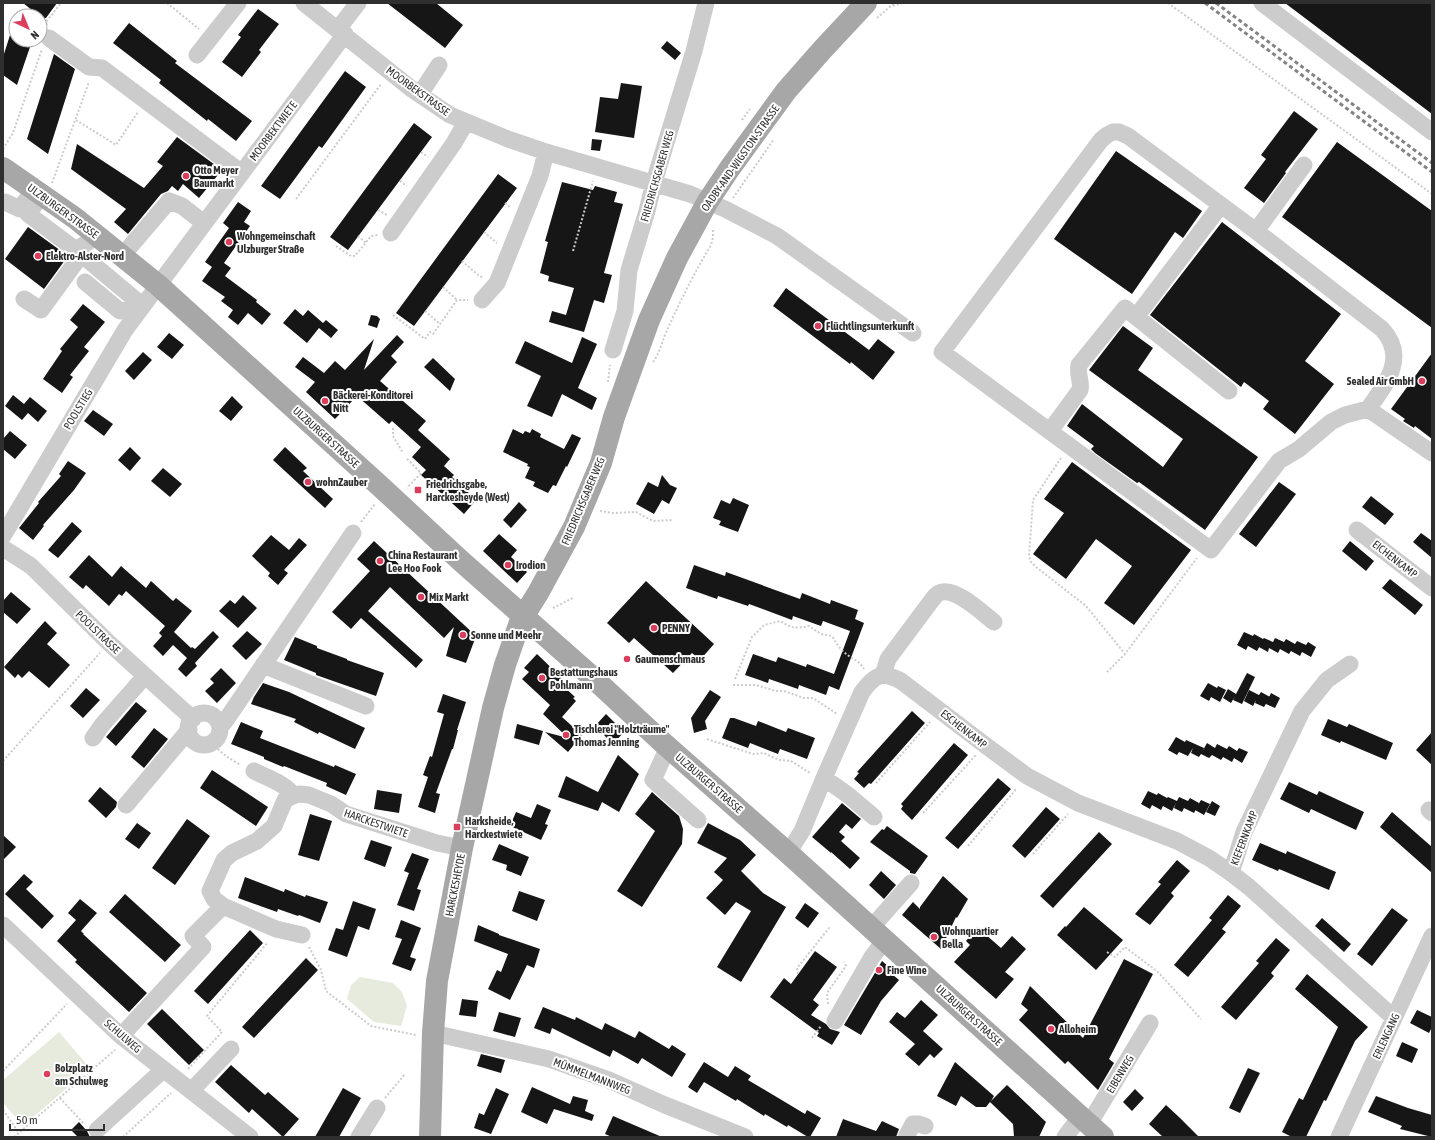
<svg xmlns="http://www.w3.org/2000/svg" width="1435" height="1140" font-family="'Asap Condensed',sans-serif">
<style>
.green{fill:#e7ebde}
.building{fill:#161616}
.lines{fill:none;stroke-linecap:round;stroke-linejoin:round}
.path{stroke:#ccc;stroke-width:2;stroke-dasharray:2 2;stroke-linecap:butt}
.minor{stroke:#ccc;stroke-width:17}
.major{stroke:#a7a7a7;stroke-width:22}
.rail{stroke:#848484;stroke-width:3;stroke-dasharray:4 3;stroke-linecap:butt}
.poi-dot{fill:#da3e5c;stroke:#fff;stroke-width:1.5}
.labels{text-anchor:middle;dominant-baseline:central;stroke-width:4;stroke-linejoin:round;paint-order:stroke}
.street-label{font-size:11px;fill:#2f2f2f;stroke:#fff}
.poi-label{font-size:11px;font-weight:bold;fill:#2f2f2f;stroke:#fff;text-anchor:start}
</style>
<rect width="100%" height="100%" fill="#fff"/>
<!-- green -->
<path class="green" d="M360 977 393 983 402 992 407 1006 401 1026 374 1022 347 999 351 985Z
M59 1032 90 1068 23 1126 3 1103V1080Z"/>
<!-- building -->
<path class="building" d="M23 3H57L46 18H42Z
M387 3H436L463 25 445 48Z
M1285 3H1432V114Z
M258 9 279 24 259 50 261 52 242 77 222 62 241 37 238 35Z
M129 23 177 61 175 63 252 121 236 141 208 119 207 121 159 83 161 80 113 43Z
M11 32 16 36V40H21L30 47 17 85 3 75V57Z
M667 41 681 53 675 60 661 48Z
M54 54 75 69 48 154 27 139Z
M345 71 366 87 322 148 319 146 280 199 261 186Z
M621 83 642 86 634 138 595 132 600 97 618 99Z
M1294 111 1318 129 1285 172 1286 173 1264 203 1244 188 1266 159 1261 155Z
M414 123 432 137 348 250 330 237Z
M177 137 222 170 199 198 183 184 178 191 172 186 168 191 161 194 128 234 114 222 126 209 71 169 77 144 144 188 163 166 157 162Z
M592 139 602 140 600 151 591 150Z
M1337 142 1432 211V328L1282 217Z
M1116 151 1202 211 1183 238 1175 232 1132 294 1054 239Z
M498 174 517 188 414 326 396 313Z
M562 182 593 190 595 186 617 192 614 202 623 204 604 273 612 275 604 303 594 300 584 332 549 322 552 311 566 315 574 288 548 281 549 276 540 273 548 242 545 241Z
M238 202 251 211 244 222 250 226 224 263 231 268 225 276 257 300 256 302 271 314 262 325 248 313 238 325 228 317 233 310 221 301 225 297 202 281 212 267 205 262 229 228 223 223Z
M1222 222 1341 314 1305 361 1334 384 1295 434 1263 409 1269 401 1244 382 1241 387 1150 315Z
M28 227 68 256 44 289 5 259Z
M786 288 869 350 878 339 895 352 873 380 851 362 850 364 773 306Z
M83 304 105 322 84 347 89 351 70 375 73 377 62 393 43 379 62 351 60 349 78 327 70 320Z
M295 309 303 316 308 310 323 323 326 320 338 330 331 338 319 328 307 343 283 323Z
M371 315 377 316 380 319 377 328 368 325Z
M1123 326 1153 348 1138 370 1258 457 1205 530 1139 482 1137 483 1095 453 1091 449 1094 446 1067 426 1082 404 1163 467 1183 439 1089 370Z
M169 333 184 345 172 359 157 347Z
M397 335 404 342 391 356 397 362 380 381 426 421 418 430 450 459 444 466 454 475 452 477 476 500 464 514 421 475 426 470 412 457 421 447 392 421 389 424 357 396 335 419 306 392 315 382 295 367 303 357 324 373 335 361 345 370 374 339 364 370Z
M582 337 597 344 578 388 597 398 592 410 562 394 552 417 527 406 541 376 515 363 525 341 572 363Z
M143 352 152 360 134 380 125 371Z
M1432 353V439L1415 426 1414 428 1403 421 1405 419 1391 409Z
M433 358 455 379 450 391 424 367Z
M13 395 24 404 30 397 47 411 38 422 28 413 22 420 5 406Z
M232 396 243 407 231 421 219 411Z
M93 410 113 424 104 436 84 421Z
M513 429 523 434 525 431 530 433 532 429 541 434 540 437 564 449 572 434 581 438 567 467 566 466 556 486 553 485 548 493 533 486 535 482 525 478 530 467 527 466 528 464 503 452Z
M10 431 27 445 15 459 3 449V439Z
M130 447 141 458 130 471 118 460Z
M285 447 307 468 303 471 333 499 325 508 273 460Z
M68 461 86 473 74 490 43 525 44 526 33 540 19 528 39 503 38 502 61 476 59 474Z
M1072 462 1191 550 1134 625 1104 603 1132 566 1096 539 1066 579 1033 554 1064 513 1044 499Z
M163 468 182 484 170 497 151 481Z
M662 475 670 485 677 488 669 504 662 500 654 514 636 504 648 482 658 487Z
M1279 482 1296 494 1256 547 1239 534Z
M1371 496 1394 514 1385 525 1362 507Z
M733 498 749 505 738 532 719 525 721 521 713 518 721 500 730 504Z
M519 502 527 510 511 528 503 520Z
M72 522 82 531 58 558 48 550Z
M1421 533 1432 541V558L1413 542Z
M499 534 517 550 511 557 527 572 517 583 483 551Z
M271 535 289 550 299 538 307 545 284 570 288 573 278 585 268 576 270 573 252 556Z
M374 541 476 636 466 663 446 656 454 627 444 638 390 587 368 611 423 660 416 668 361 618 351 629 332 612 370 571 357 559Z
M1350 541 1374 561 1366 571 1342 551Z
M89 555 112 577 121 566 146 588 151 581 173 601 176 598 192 611 174 632 191 648 192 647 195 649 213 631 219 637 195 663 197 666 186 677 178 669 187 658 173 645 163 656 153 646 162 636 159 633 165 626 126 591 122 596 119 594 109 606 86 585 83 589 69 577Z
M694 565 725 576 726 572 800 599 802 593 830 604 831 600 858 610 855 619 864 623 839 690 829 686 826 695 799 685 798 689 769 679 768 683 745 675 753 654 776 662 778 657 806 667 807 664 834 674 850 631 823 621 821 626 793 616 792 620 749 604 748 606 718 596 717 599 686 588Z
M1390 579 1423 605 1415 615 1382 588Z
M646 581 714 644 700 660 692 653 673 673 634 638 629 643 607 623Z
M11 592 31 609 17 624 3 612V601Z
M243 595 257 608 238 628 219 611 230 600 235 604Z
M45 621 57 633 47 644 70 665 49 688 29 671 22 678 18 674 15 678 4 667Z
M247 631 262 644 246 660 232 646Z
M1244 632 1253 636 1254 634 1263 639 1264 638 1273 642 1271 646 1275 638 1284 642 1286 639 1295 644 1297 641 1306 645 1308 642 1316 647 1311 657 1302 652 1300 656 1291 651 1289 654 1280 649 1278 653 1269 648 1268 652 1259 647 1261 644 1257 651 1248 646 1246 650 1237 645Z
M295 637 317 646V648L347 659V660L384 673 376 696 316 675V673L284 660Z
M537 654 564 680 561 684 575 697 573 698 576 701 562 717 582 735 568 752 545 732 568 738 543 714 550 705 522 679 529 672 524 668Z
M221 668 236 683 217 703 205 691 214 683 210 679Z
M1247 673 1255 677 1242 704 1233 700 1235 696 1231 703 1223 698 1228 689 1236 694Z
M263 683 289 692 365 728 355 749 319 732 318 734 294 722 296 719 251 704 254 697Z
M1208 683 1217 688 1218 686 1226 690 1220 702 1211 697 1209 701 1200 696Z
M86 688 100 700 83 718 70 706Z
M710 690 721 697 705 721 707 729 694 733 691 718Z
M1249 690 1259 695 1261 692 1270 697 1264 707 1255 703 1256 700 1253 706 1244 701Z
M1271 693 1280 698 1275 708 1266 704Z
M443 694 466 702 457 730H458L453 749H452L436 793 440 794 435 813 418 807 428 777 423 775 430 756 432 757 444 714 437 712Z
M136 702 147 711 116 746 106 737Z
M912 711 925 723 871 784 869 783 864 788 854 779 859 773 857 772Z
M606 714 624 732 613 744 595 726Z
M730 718H734L756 726 758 721 786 732 788 728 815 738 807 759 780 749 778 754 750 743 748 748 722 738Z
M1328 719 1347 727 1349 724 1393 743 1386 760 1341 741 1340 743 1321 735Z
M241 722 263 731 260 738 334 767 335 765 356 774 346 795 326 786 327 783 284 766 283 767 264 759V757L231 744Z
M517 724 543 731 539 745 514 738Z
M154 728 168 739 144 768 131 757Z
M1432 732V765L1416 750Z
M1176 737 1185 742 1186 740 1204 748 1202 752 1207 743 1215 748 1217 744 1227 749 1229 746 1237 751 1239 748 1248 752 1242 763 1234 758 1232 762 1223 757 1221 760 1212 755 1209 758 1201 754 1199 757 1191 753 1193 748 1188 756 1179 752 1177 755 1168 750Z
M954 743 968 755 912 820 901 809 903 806 901 804Z
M618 755 639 774 619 812 602 802 598 811 558 797 566 776 598 792Z
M212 770 268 807 256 826 200 788Z
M998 778 1011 789 958 849 945 838Z
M1289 782 1317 795 1319 791 1364 812 1356 830 1311 809 1309 813 1280 799Z
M100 787 117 802 116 807 106 818 88 801Z
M377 790 402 794 399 813 374 809Z
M1148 791 1157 795 1158 793 1167 798 1166 799 1168 797 1177 801 1179 797 1188 801 1190 798 1199 803 1194 813 1184 808 1187 802 1182 812 1174 808 1176 803 1172 811 1163 806 1161 810 1152 805 1150 809 1141 804Z
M652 792 679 816 683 829 682 844 642 907 617 891 655 831 635 814Z
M1201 800 1210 804 1204 815 1195 810Z
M1212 801 1220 806 1215 816 1206 812Z
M842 803 861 819 852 829 846 824 839 832 845 837 841 841 860 858 850 869 831 852V853L812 837Z
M537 804 551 810 545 824 548 825 541 840 510 826 516 812 531 818Z
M1046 807 1060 819 1025 858 1012 846Z
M1392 812 1432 847V873L1380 827Z
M310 814 332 821 319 861 298 855Z
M187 819 210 836 175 885 152 868Z
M137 823 151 833 139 849 125 839Z
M708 823 740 840 756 855 741 871 763 893 786 907 741 982 717 967 751 911 736 902 725 915 706 898 723 880 714 872 727 858 697 843Z
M887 826 928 856 915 874 910 873V871L870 842 882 829 884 830Z
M1099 832 1112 844 1053 908 1040 896Z
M3 835 16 847 3 860Z
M371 840 392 847 385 867 364 859Z
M1260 843 1286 854 1287 851 1336 872 1329 890 1279 869 1278 871 1252 860Z
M499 844 529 857 521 876 506 870 507 865 492 860Z
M412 853 429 859 417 889 421 890 414 911 397 905 409 873 404 871Z
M1177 860 1190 871 1171 893 1174 896 1150 925 1135 914 1161 884 1158 882Z
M881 871 896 885 884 899 869 885Z
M24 874 33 882 26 889 54 916 42 929 5 894Z
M943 876 968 899 957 918 956 917 941 949 902 915 913 902 920 909V907Z
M245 877 284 892 285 889 305 897 306 895 328 902 320 923 299 915 298 916 278 909 277 912 238 898Z
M519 891 545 900 537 921 512 911Z
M125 894 181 945 165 962 109 912Z
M1228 895 1241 906 1222 929 1226 932 1188 977 1174 965 1212 920 1209 918Z
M80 899 97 913 81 931 84 934H83L147 993 129 1012 75 962 77 960 57 941 76 920 68 913Z
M353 901 376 909 369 930 358 926 347 957 328 950 336 928 343 930Z
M805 903 819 913 808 928 795 918Z
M1084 907 1123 940 1096 970 1057 935 1065 926 1066 927Z
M1392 908 1408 920 1372 966 1357 954Z
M1322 918 1351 944 1344 952 1315 926Z
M401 920 421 928 410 957 416 959 411 971 392 964 402 939 395 937Z
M478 925 499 934V935L540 949 534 968 527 965 510 1000 488 989 497 970 501 972 508 954 474 941Z
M977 927 1001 948 1012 936 1026 949 1005 972 1014 979 996 999 954 962 970 945 966 941Z
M250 930 263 943 208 1004 194 991Z
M1276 938 1290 950 1271 973 1274 976 1236 1020 1221 1007 1259 963 1256 961Z
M815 951 837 967 813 1000 819 1005 811 1015 826 1024 830 1029 840 1032 832 1045 817 1036 819 1033 770 997 784 978 791 984Z
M306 958 318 970 254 1038 242 1027Z
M1124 959 1153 974 1109 1059 1114 1063 1098 1090 1068 1061 1065 1064 1019 1020 1028 1010 1021 1004 1030 986 1083 1038Z
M882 961 888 966 886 969 899 980 881 1001 861 1035 844 1025Z
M1307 974 1368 1027 1355 1041 1326 1101 1324 1100 1306 1137H1292L1282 1132 1299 1098 1303 1100 1338 1027 1295 989Z
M462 999 478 1001 476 1017 459 1015Z
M921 1000 938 1015 923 1031 943 1049 934 1058 930 1054 919 1066 905 1054 915 1044 889 1022 897 1012 905 1018Z
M543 1007 575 1020 576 1017 602 1030 605 1023 635 1038 639 1031 669 1049 672 1045 686 1054 672 1077 642 1058 638 1064 613 1050 610 1057 552 1028 550 1034 534 1028Z
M162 1009 204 1050 189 1065 147 1024Z
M1417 1010 1432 1017V1027L1429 1033 1410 1023Z
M499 1012 521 1018 515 1037 493 1031Z
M1402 1042 1418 1049 1412 1063 1396 1056Z
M481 1054 505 1060 501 1073 477 1066Z
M704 1062 728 1077 735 1066 751 1076 748 1080 805 1114 807 1110 821 1118 810 1137H808L788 1125 787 1127 765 1114 764 1116 737 1099 736 1101 704 1082 697 1093 688 1087Z
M955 1062 994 1096 991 1101 1007 1085 1046 1122 1039 1137H1014L1013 1124 990 1102 986 1107H976L961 1096 956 1106 937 1096Z
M231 1065 265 1095 268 1092 299 1119 283 1137 252 1109 249 1113 215 1082Z
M1248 1068 1260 1073 1240 1113 1229 1108Z
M532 1087 570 1104 573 1096 588 1100 585 1111 594 1115 592 1121 554 1109 547 1124 521 1112Z
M343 1088 361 1098 339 1137H315Z
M496 1088 509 1094 491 1134 474 1128 479 1113 484 1115Z
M1135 1089 1144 1098 1132 1111 1123 1102Z
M1376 1096 1408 1108 1432 1115V1137L1400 1129 1402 1126 1368 1112Z
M1166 1105 1180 1118 1199 1137H1163L1149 1124Z
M613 1116 662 1137H612L605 1134Z
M843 1119 876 1131 882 1121 899 1129 896 1137H836Z
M79 1122 87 1131 90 1137H78L71 1130Z"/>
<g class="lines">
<!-- path -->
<path class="path" d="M167 3 199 29
M1168 3 1432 194
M889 7 903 3
M877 18 894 3
M47 25 46 22 61 3
M76 120 116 145 138 112
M742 120 750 109
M3 149 13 133 42 49
M421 152 428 157
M400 181 407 186
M52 183 89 82
M733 198 774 139
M296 199 381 84
M505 203 511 208
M378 210 387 215
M484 232 497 243
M358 236 366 243
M336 246 351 256H355L371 236 378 235
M573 251 593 181
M462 261 478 275 483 278
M443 287 457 300
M425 311 440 324
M393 315 425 339 430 332 433 334 457 300H468
M653 362C660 353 663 338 668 328 681 299 695 272 711 245L713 237V229
M608 382 610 365
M393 428V436L403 453
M1061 458 1033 500 1029 556 1031 562 1036 567 1086 606 1125 654
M407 459 421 473 407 488
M600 511 613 513 636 512 653 521 672 520
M361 522 375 504
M553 608 573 598
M1107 672 1125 654 1197 558
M735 679 752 637 764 625 780 621C792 628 794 629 809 626L821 634 832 636C836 642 838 647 844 652 851 659 858 659 864 669
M733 685H756L776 691H784L804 698H813L837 714
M707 739 753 754 764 753 779 760 791 761 810 773
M214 742C217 752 232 760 241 765
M3 761 100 653
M876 783 930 722
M923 813 976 755
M968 846 1017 788
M1033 854 1068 814
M309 947 321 970 326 991 371 1026 416 1035
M1107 952 1115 957 1125 947 1158 972 1201 1019
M798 974 797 968 829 928 830 929
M828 1004 827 993 846 966 844 962
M812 1038 821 1026
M188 1069 222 1032 207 1016 268 942
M3 1071 67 1004
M60 1098 84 1124
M385 1098 405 1074
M3 1110 19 1133
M14 1137 115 1050
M123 1137 171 1093"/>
<!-- minor -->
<path class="minor" d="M304 3 413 90 450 115 508 139 546 152 690 194 725 209 777 236 913 333
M1262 3 1432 132
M338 29 358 3
M49 38 89 67 102 68 242 173
M197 55 238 3
M420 94 439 65
M1113 132H1119L1128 136 1256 231 1382 329C1408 357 1386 384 1368 409L1345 415 1331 422 1299 449 1279 461 1211 550 942 352 1101 140 1107 135Z
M42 195 28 214 76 250 97 236
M3 202H5L20 209 32 192
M1256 231 1304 165
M391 233 454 143 466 122
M76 250 143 306
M122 256 169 201 182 206 204 223
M85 282 120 311 143 306
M24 299 41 310 81 255
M482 300 497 283 540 176 546 152
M1136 317 1221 205
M613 350 625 311 629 270 647 211 654 182 694 51 706 3
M1368 409 1432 453
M1050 431 1080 390C1082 380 1077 377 1079 365L1125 308 1229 391
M1357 530 1432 588
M3 536 125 330 345 34
M3 548 31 566 109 643 193 719
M263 665 366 706
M883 675 888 659 932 600C934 598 936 594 939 593 955 586 982 613 994 622
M188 729a16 16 0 1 1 32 0a16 16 0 1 1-32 0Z
M221 726 226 720 353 533
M93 738 102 725 145 676
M668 747 653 780 698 820
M254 771C265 777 288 784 293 796
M824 778 848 795 874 817
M126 805 189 730
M1429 810 1432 813
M788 853 802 831 824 778 862 692C874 676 881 670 901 681L985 745 1027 776 1078 803 1177 841 1209 858 1231 873 1249 887 1268 904 1394 1018
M1231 873 1244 832 1302 711 1327 680 1350 664
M3 925 121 1036 250 1137
M871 928 911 883
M302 935 276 929 223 906 214 899 210 891 224 860 232 853 257 841 274 826 285 800 293 796 299 794 309 795 331 804 346 814 437 843 462 848
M835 1021 872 957 885 940
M433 1033 549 1059 609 1080 665 1105 745 1137
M121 1036 203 947 193 936 223 906
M191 1091 231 1049
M1089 1124 1150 1023
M97 1130 163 1070
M359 1137 377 1108
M906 1137 913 1124H919L925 1126
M1065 1137 1081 1116
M1339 1137 1432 936"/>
<!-- major -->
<path class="major" d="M3 168 75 218 158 285 381 487 461 561 591 676 661 741 788 853 1103 1137
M430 1137 433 1033 437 981 462 848 493 708 505 665 520 622 538 593 574 527 601 463 614 417 649 320 677 258 708 201 730 168 786 91 823 49 866 3"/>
<!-- rail -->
<path class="rail" d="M1205 3 1432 172
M1216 3 1432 163"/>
</g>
<!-- markers -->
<g class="poi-dot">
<circle cx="186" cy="176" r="4"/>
<circle cx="229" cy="242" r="4"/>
<circle cx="38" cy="256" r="4"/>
<circle cx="818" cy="326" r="4"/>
<circle cx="1422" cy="381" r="4"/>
<circle cx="325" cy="401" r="4"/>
<circle cx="308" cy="482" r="4"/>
<rect x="414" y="486" width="8" height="8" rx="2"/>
<circle cx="380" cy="561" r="4"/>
<circle cx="508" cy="565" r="4"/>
<circle cx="421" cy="597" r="4"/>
<circle cx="654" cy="628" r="4"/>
<circle cx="463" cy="635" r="4"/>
<circle cx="627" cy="659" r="4"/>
<circle cx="542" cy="678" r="4"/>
<circle cx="566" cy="735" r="4"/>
<rect x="453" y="823" width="8" height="8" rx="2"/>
<circle cx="934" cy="937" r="4"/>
<circle cx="879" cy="970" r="4"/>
<circle cx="1051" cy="1029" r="4"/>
<circle cx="47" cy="1074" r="4"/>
</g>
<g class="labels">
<!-- street labels -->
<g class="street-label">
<text transform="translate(418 91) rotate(36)">MOORBEKSTRASSE</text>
<text transform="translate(273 131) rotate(-53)">MOORBEKTWIETE</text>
<text transform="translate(740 158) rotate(-55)">OADBY-AND-WIGSTON-STRASSE</text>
<text transform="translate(657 176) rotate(-74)">FRIEDRICHSGABER WEG</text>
<text transform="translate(63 211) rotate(36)">ULZBURGER STRASSE</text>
<text transform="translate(78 409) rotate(-59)">POOLSTIEG</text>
<text transform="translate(326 437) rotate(42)">ULZBURGER STRASSE</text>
<text transform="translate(583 501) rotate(-67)">FRIEDRICHSGABER WEG</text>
<text transform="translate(1395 559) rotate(38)">EICHENKAMP</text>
<text transform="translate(98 632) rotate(44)">POOLSTRASSE</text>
<text transform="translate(964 729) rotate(38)">ESCHENKAMP</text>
<text transform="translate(709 783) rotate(41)">ULZBURGER STRASSE</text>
<text transform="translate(376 823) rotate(19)">HARCKESTWIETE</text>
<text transform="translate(1244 838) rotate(-69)">KIEFERNKAMP</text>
<text transform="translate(455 885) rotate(-79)">HARCKESHEYDE</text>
<text transform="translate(969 1015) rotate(42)">ULZBURGER STRASSE</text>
<text transform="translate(123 1036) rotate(41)">SCHULWEG</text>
<text transform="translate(1386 1036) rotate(-65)">ERLENGANG</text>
<text transform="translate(1120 1074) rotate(-59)">EIBENWEG</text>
<text transform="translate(592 1076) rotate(21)">MÜMMELMANNWEG</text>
</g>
<!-- poi labels -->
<g class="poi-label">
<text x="194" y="170">Otto Meyer<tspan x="194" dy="13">Baumarkt</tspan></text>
<text x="237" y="236">Wohngemeinschaft<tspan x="237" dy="13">Ulzburger Straße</tspan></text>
<text x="46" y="256">Elektro-Alster-Nord</text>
<text x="826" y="326">Flüchtlingsunterkunft</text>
<text x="1414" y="381" text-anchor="end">Sealed Air GmbH</text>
<text x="333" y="395">Bäckerei-Konditorei<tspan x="333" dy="13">Nitt</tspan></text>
<text x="316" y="482">wohnZauber</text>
<text x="426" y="484">Friedrichsgabe,<tspan x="426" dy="13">Harckesheyde (West)</tspan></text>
<text x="388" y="555">China Restaurant<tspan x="388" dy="13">Lee Hoo Fook</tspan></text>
<text x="516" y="565">Irodion</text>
<text x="429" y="597">Mix Markt</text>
<text x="662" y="628">PENNY</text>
<text x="471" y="635">Sonne und Meehr</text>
<text x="635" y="659">Gaumenschmaus</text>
<text x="550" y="672">Bestattungshaus<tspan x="550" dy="13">Pohlmann</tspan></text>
<text x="574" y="729">Tischlerei "Holzträume"<tspan x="574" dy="13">Thomas Jenning</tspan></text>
<text x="465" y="821">Harksheide,<tspan x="465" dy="13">Harckestwiete</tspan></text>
<text x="942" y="931">Wohnquartier<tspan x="942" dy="13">Bella</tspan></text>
<text x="887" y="970">Fine Wine</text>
<text x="1059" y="1029">Alloheim</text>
<text x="55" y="1068">Bolzplatz<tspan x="55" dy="13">am Schulweg</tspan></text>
</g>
</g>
<!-- border -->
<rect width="1435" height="1140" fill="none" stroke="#2f2f2f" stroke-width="8"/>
<!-- north arrow -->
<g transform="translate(28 28) rotate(136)"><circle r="19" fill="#ffffff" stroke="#acacac"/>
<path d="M0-3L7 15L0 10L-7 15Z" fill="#da3e5c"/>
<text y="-6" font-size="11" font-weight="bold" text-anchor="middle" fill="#2f2f2f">N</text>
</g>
<!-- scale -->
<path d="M10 1124v6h94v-6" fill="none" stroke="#2f2f2f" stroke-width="2"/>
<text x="16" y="1124" font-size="12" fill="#2f2f2f" stroke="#ffffff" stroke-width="3" paint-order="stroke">50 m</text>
</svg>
